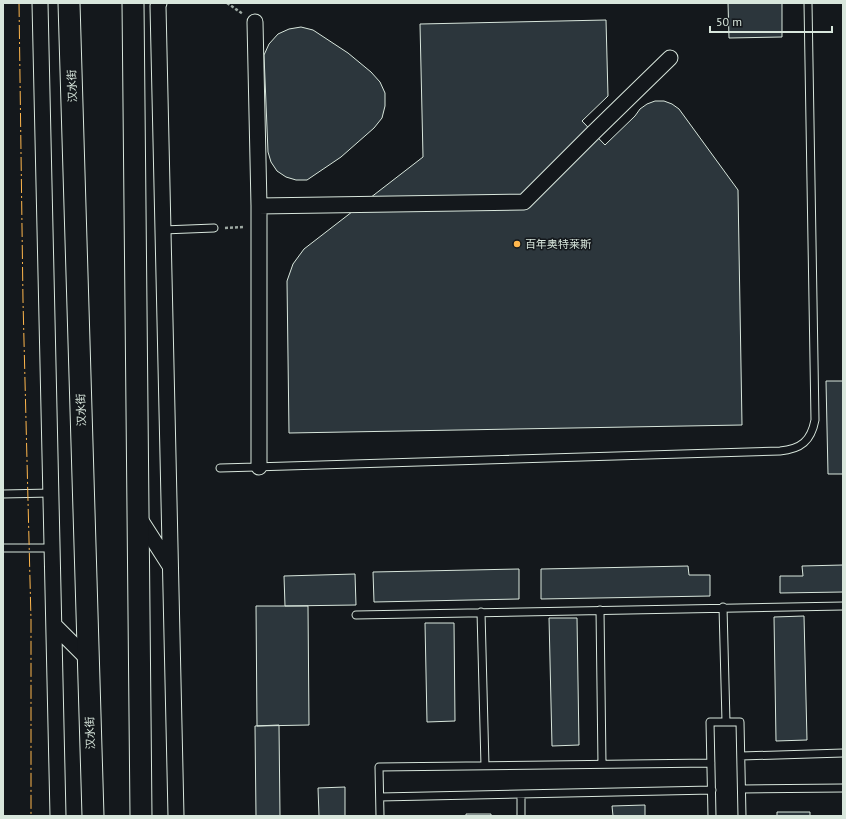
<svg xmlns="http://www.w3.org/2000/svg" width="846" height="819" font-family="'PT Sans','Noto Sans SC',sans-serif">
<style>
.building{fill:#2c363c;stroke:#d8e6dc}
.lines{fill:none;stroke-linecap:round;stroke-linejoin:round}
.lane-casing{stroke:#d8e6dc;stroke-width:9}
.street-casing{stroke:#d8e6dc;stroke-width:17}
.secondary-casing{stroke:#d8e6dc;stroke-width:23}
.path{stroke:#9da8a2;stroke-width:2.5;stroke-dasharray:3 2;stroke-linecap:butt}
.lane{stroke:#14181c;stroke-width:7}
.street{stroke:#14181c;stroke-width:15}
.secondary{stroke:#14181c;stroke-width:21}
.power{stroke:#ffb74d;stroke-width:1;stroke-dasharray:14 3 2 3;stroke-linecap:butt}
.poi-dot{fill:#ffb74d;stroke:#14181c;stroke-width:1.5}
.labels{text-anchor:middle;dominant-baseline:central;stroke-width:3;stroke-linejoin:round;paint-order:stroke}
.street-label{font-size:11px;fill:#d8e6dc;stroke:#14181c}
.poi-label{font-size:11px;fill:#d8e6dc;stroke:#14181c;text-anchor:start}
</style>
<rect width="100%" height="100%" fill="#14181c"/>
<!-- building -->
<path class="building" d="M728 3H782V37L729 38Z
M606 20 608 96 582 121 605 145 635 116 640 109 647 104 655 101H664L672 104 679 109 738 190 742 425 289 433 287 281 293 264 304 249 423 157 420 24Z
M301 27 313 30 348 53 371 72 380 82 385 93V106L382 118 374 128 341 157 307 180H296L286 177 277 171 271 162 268 152 264 55 269 44 278 34 289 29Z
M826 381H843V474H828Z
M843 565V592L780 593V576H803L802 566Z
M688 566 689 575H710V596L541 599V569Z
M519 569V599L374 602 373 572Z
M355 574 356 605 285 606 284 576Z
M256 606H308L309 725 257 726Z
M804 616 807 740 776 741 774 617Z
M549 618H577L579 745 552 746Z
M425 623H454L455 721 427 722Z
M279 725 280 816H256L255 726Z
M345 787V816H319L318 788Z
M645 805V816H613L612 806Z
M777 812H810V816H777Z
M466 814H491V816H466Z"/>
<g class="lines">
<!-- lane casing -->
<g class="lane-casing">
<path id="lane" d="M163 230 214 228
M220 468 780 451C801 449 811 441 815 420L808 3
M3 494 51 493
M3 548H52
M723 607 726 722
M600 610 602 764
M481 612 485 766
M356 615 843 606
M741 756 843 753
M742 789 843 788
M521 794V816
M380 797 712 790
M380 816 379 767 711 763
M712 816 710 722H740L742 816"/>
</g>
<!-- street casing -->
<g class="street-casing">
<path id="street" d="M40 3 58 816
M159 3 158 6 176 816
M255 22 259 206V467
M259 206 524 202 593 133 670 58
M138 516 170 566
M54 625 88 659"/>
</g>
<!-- secondary casing -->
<g class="secondary-casing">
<path id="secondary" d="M69 3 93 816
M133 3 141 816"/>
</g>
<!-- path -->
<path class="path" d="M227 3 243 14
M225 228 244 227"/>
<!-- lane -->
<use href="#lane" class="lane"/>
<!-- street -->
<use href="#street" class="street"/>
<!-- secondary -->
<use href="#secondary" class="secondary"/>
<!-- power -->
<path class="power" d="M19 3 23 301 31 620V816"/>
</g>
<!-- markers -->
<circle class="poi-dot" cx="517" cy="244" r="4"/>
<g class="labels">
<!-- street labels -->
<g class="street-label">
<text transform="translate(72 86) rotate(-92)">汉水街</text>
<text transform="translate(81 410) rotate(-92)">汉水街</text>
<text transform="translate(90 733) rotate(-92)">汉水街</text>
</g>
<!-- poi labels -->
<g class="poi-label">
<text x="525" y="244">百年奥特莱斯</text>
</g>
</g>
<!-- border -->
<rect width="846" height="819" fill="none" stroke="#d8e6dc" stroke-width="8"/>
<!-- scale -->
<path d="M710 26v6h122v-6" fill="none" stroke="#d8e6dc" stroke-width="2"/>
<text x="716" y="26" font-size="12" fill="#d8e6dc" stroke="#14181c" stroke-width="3" paint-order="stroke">50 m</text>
</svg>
